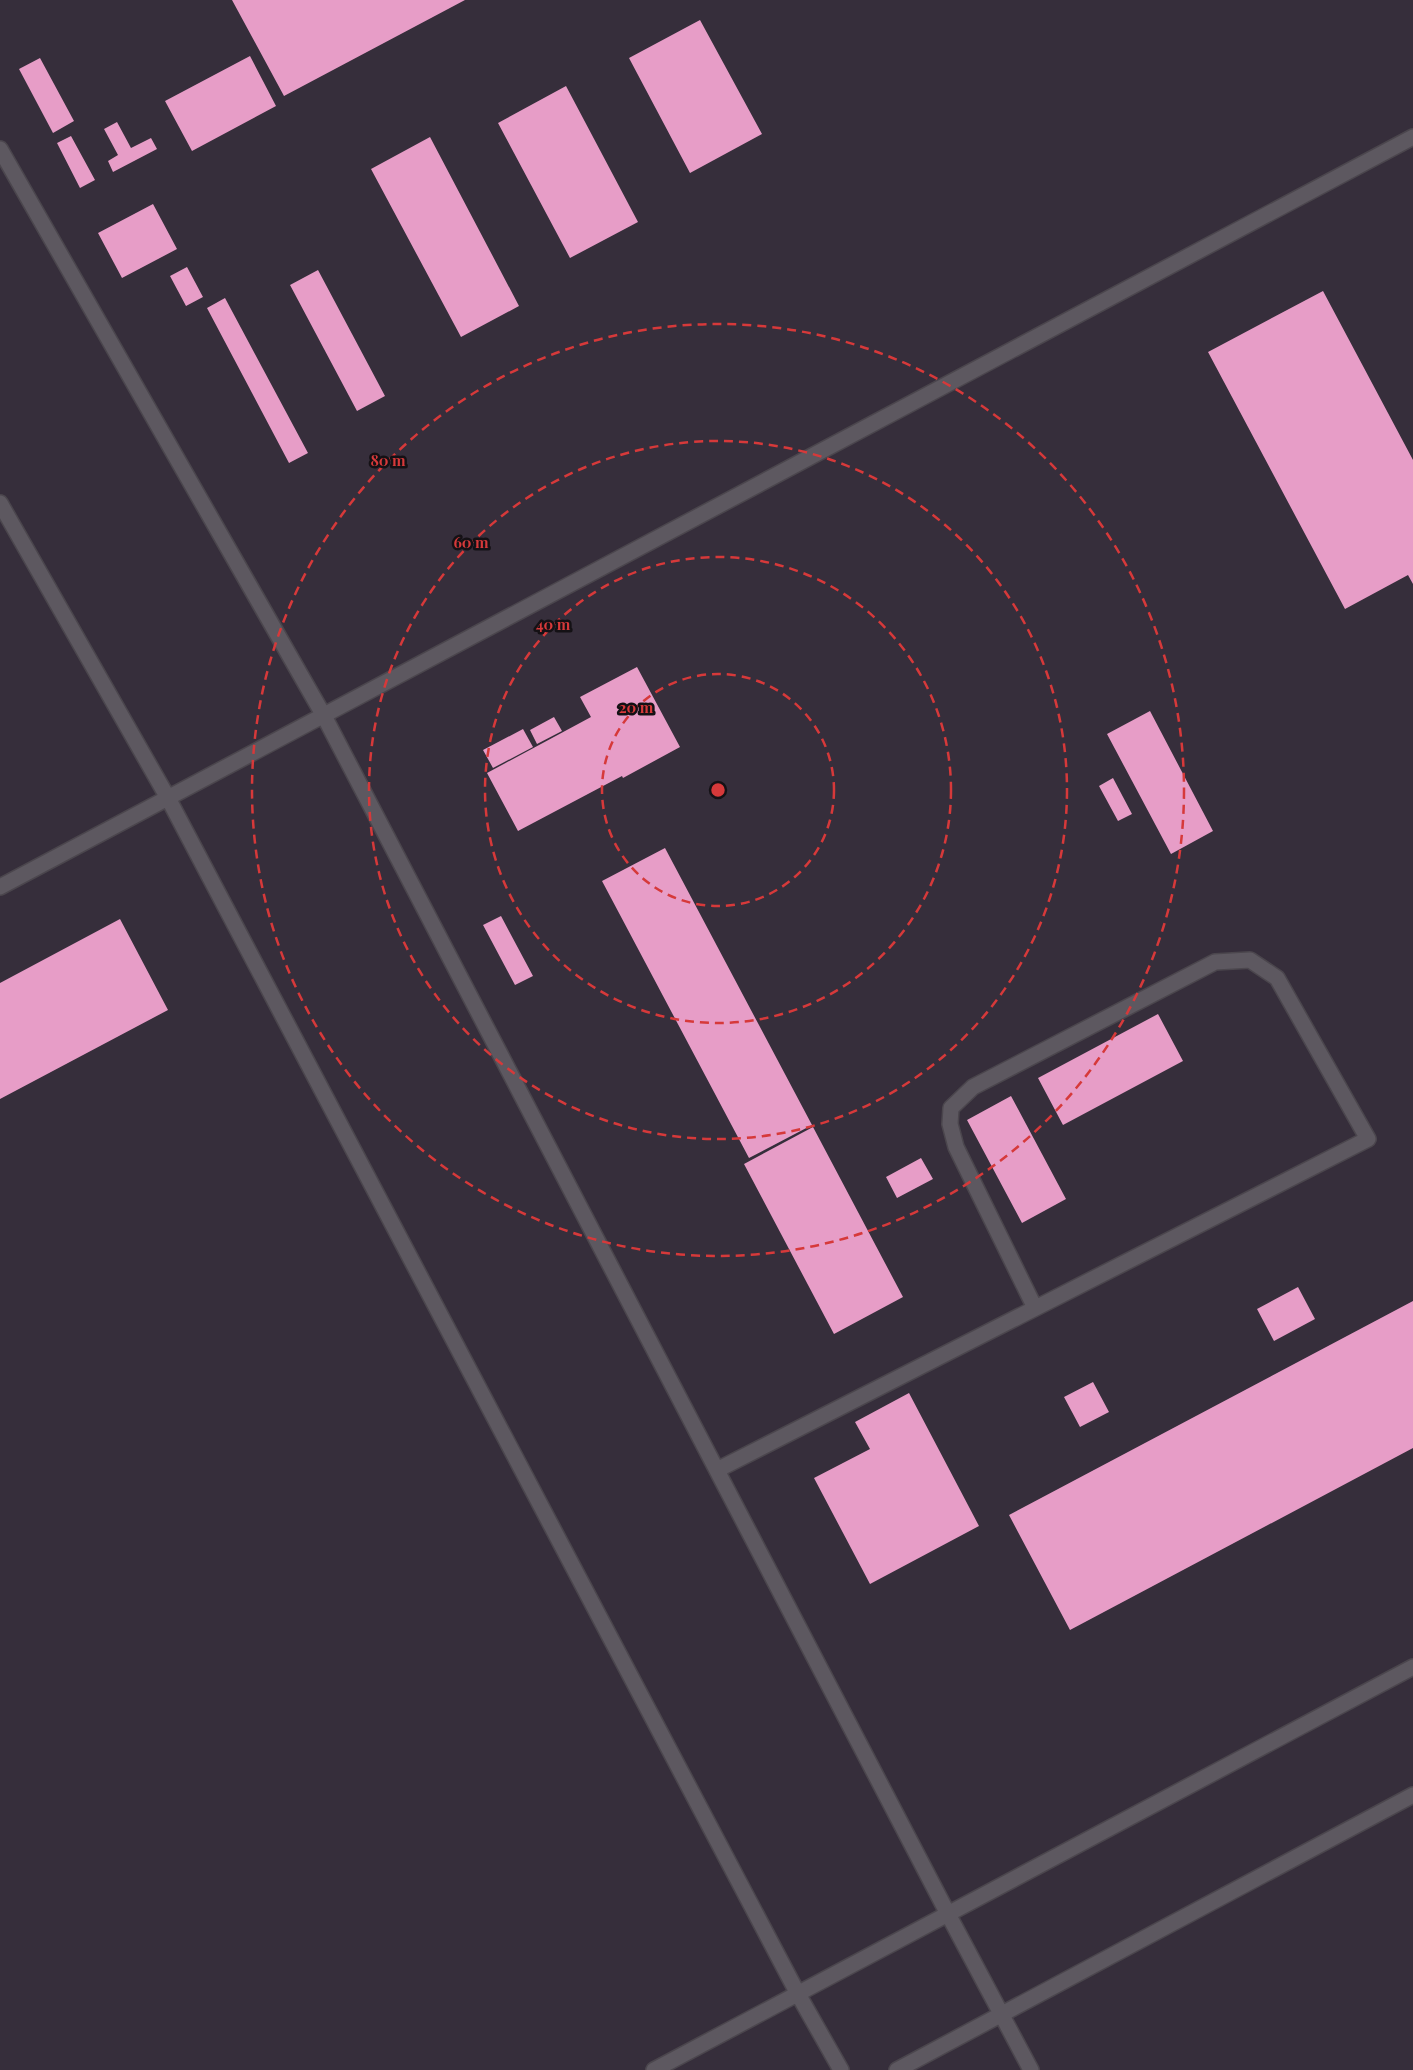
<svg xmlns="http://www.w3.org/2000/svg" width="1413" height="2070" font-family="'Playfair Display',serif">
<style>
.built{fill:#362e3b}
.building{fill:#e79dc7}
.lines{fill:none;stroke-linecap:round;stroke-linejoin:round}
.lane-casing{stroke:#4b464d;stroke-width:18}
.lane{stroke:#5d5860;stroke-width:15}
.ring{fill:none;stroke:#d6393a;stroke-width:2.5;stroke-dasharray:9 6}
.centre{fill:#d6393a;stroke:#141115;stroke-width:2.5}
.ring-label{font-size:15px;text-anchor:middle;font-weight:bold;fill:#d6393a;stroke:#141115;stroke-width:5;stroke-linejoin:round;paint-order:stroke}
</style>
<rect width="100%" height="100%" fill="#2c282f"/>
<!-- built -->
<path class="built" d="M0 0H1413V2070H0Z"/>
<!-- building -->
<path class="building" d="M232 0H465L284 96Z
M700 20 762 134 690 173 629 58Z
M250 56 276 106 192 151 165 101Z
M40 58 74 121 53 133 19 69Z
M566 86 638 222 570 258 498 123Z
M117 122 131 148 151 138 157 149 113 172 108 161 118 155 104 129Z
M71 136 95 180 80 188 57 143Z
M430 137 519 306 461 337 371 169Z
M153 204 177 249 122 278 98 233Z
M187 267 203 297 186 306 170 276Z
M318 270 385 396 357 411 290 285Z
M1323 291 1413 460V584L1408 575 1345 609 1208 352Z
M225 298 308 453 289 463 207 308Z
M637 667 680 747 623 778 622 776 518 831 487 773 591 717 580 697Z
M1150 711 1213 831 1171 854 1107 734Z
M554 717 562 731 537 744 530 730Z
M523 729 533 747 493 768 483 750Z
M1113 778 1132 814 1118 821 1099 786Z
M665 848 812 1125 749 1158 602 881Z
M501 916 533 976 515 985 483 925Z
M120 919 168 1010 0 1099V983Z
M1158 1014 1183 1061 1063 1125 1038 1078Z
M1011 1096 1066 1199 1022 1223 967 1120Z
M813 1127 903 1297 834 1334 744 1164Z
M921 1158 933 1179 897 1198 886 1177Z
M1298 1287 1315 1319 1274 1341 1257 1309Z
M1413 1301V1448L1070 1630 1009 1515Z
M1093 1382 1109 1412 1080 1427 1064 1397Z
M909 1393 979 1526 870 1584 814 1478 870 1449 855 1422Z"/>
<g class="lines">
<!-- lane casing -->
<g class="lane-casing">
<path id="lane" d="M0 149 324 716 948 1914 1031 2070
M0 503 168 798 798 1994 841 2070
M0 887 1413 137
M717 1470 1368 1139 1277 978 1250 960 1215 962 973 1087 951 1108 950 1124 956 1147 1035 1308
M654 2070 1413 1667
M897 2070 1413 1795"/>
</g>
<!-- lane -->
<use href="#lane" class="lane"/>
</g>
<!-- distance rings -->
<g class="ring">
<circle cx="718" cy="790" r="116"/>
<circle cx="718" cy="790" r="233"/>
<circle cx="718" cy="790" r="349"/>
<circle cx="718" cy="790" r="466"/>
</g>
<circle cx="718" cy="790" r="8" class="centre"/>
<g class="ring-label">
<text x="388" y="466">80 m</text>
<text x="471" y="548">60 m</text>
<text x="553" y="630">40 m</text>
<text x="636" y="713">20 m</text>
</g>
</svg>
